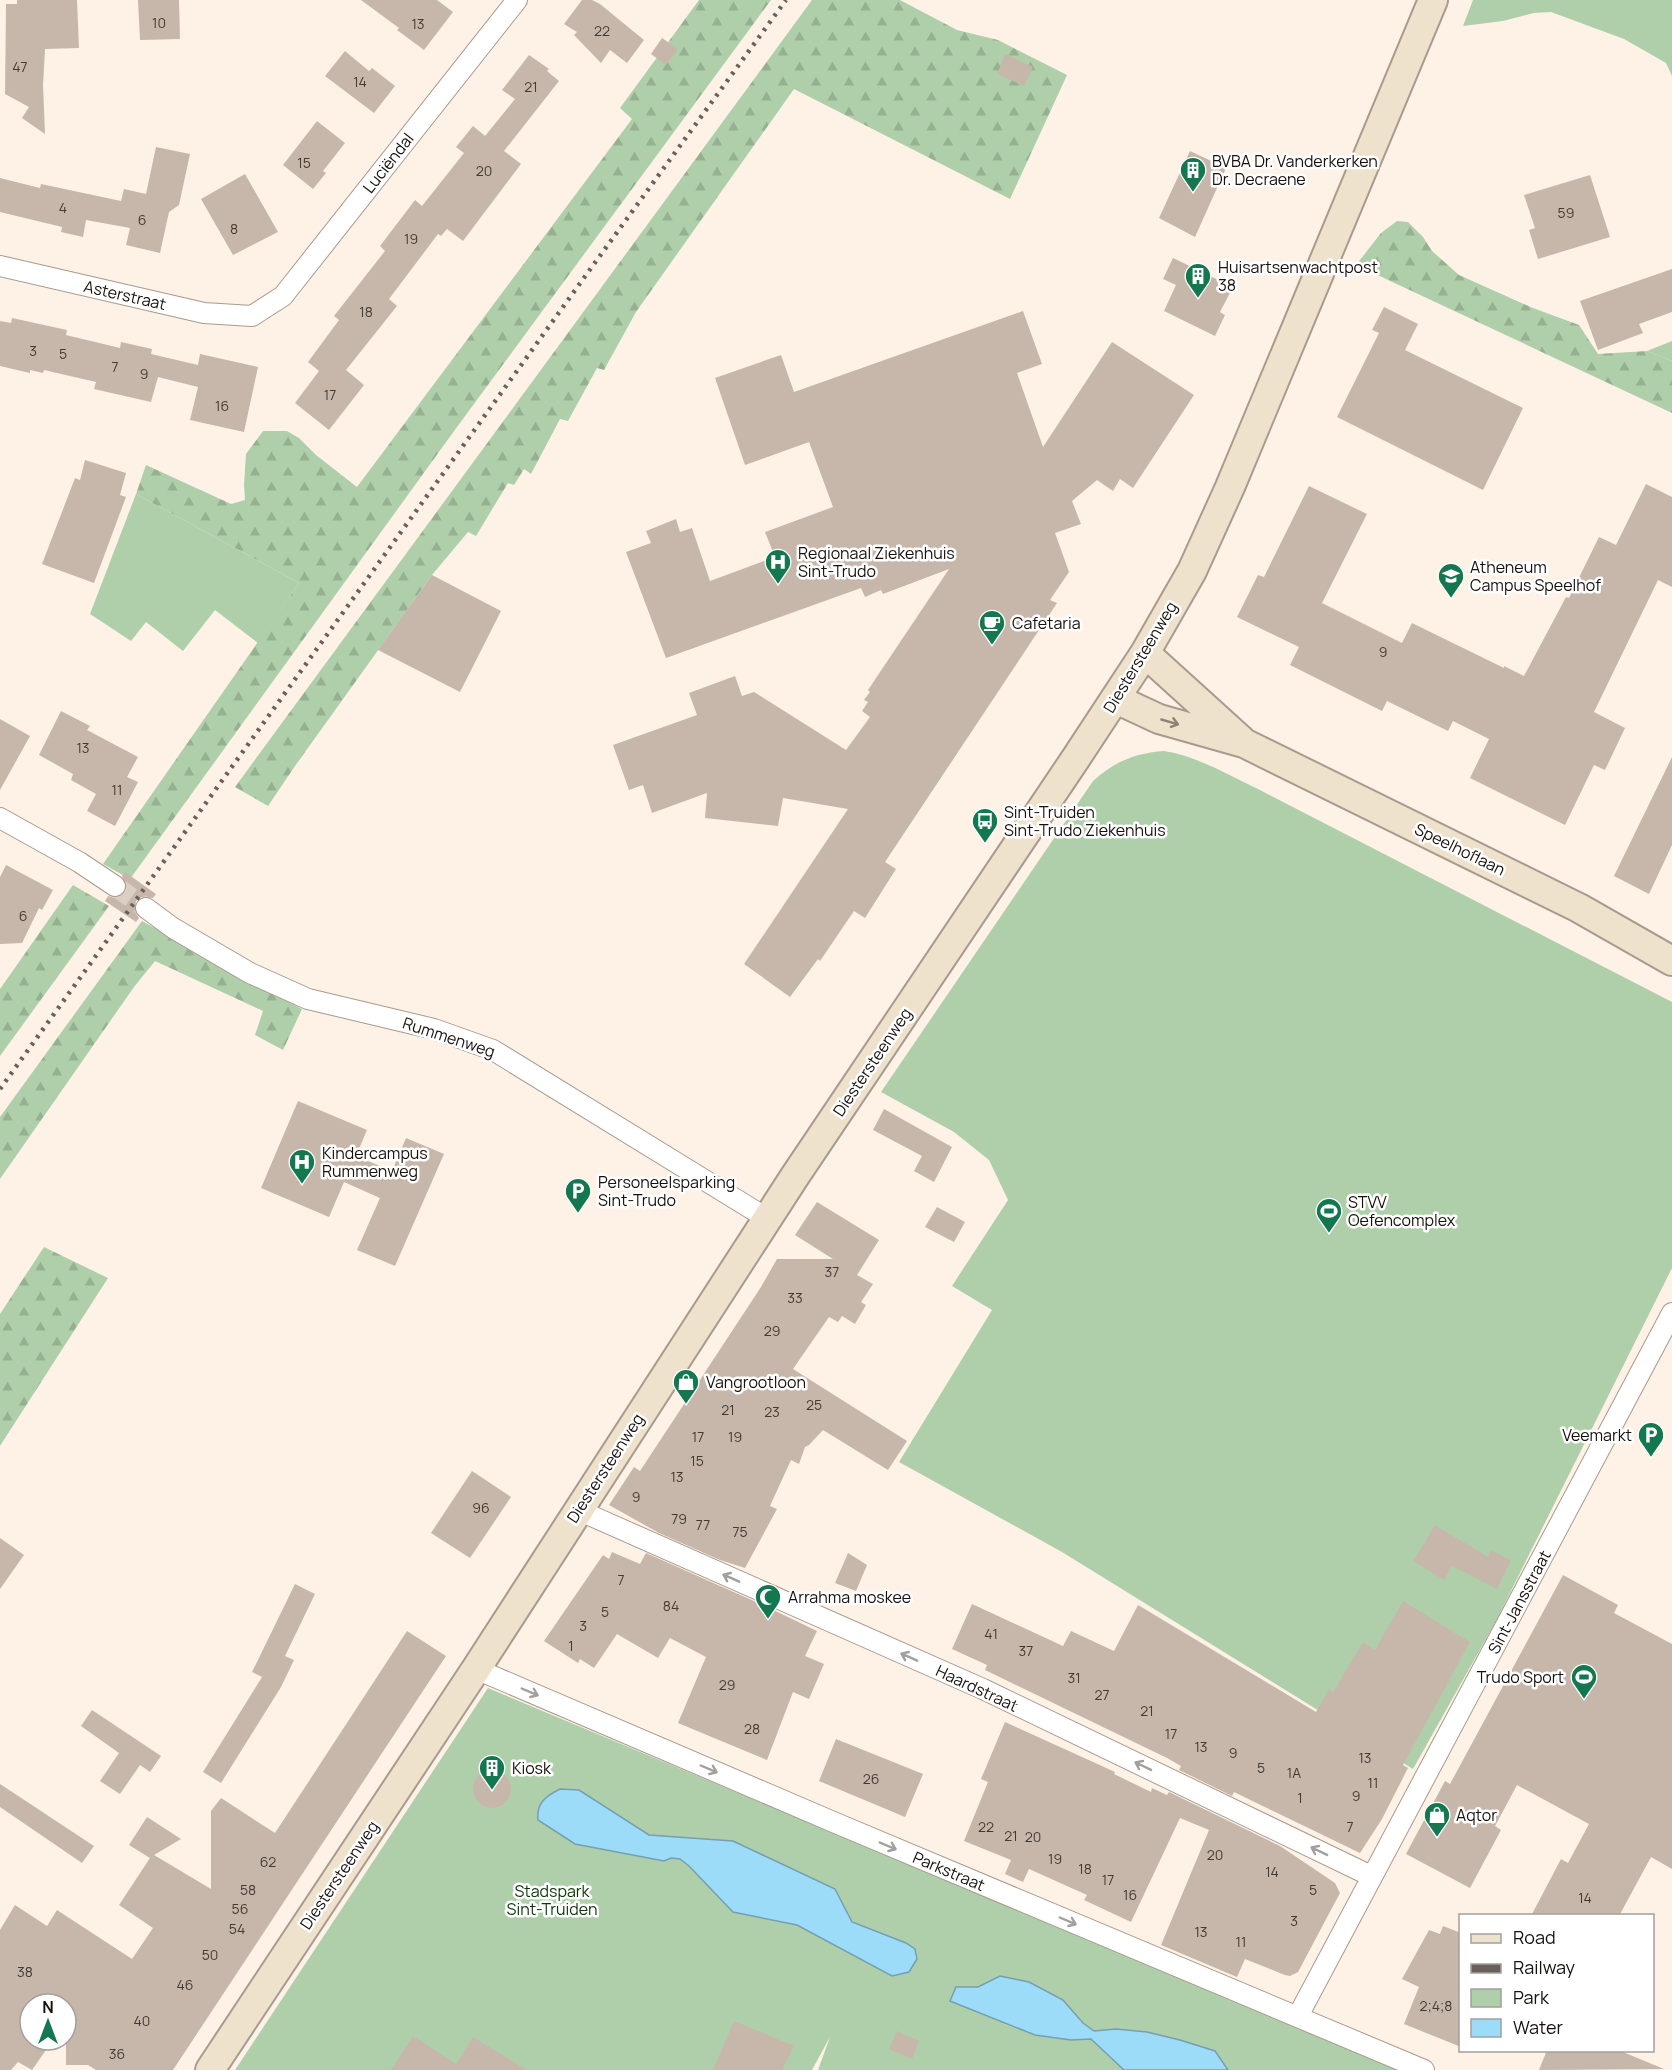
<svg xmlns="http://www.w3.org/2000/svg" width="1672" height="2070" font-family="Manrope,sans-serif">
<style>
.green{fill:#afcfab}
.forest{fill:url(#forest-firs)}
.water{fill:#9ddcf8;stroke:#759fb2;stroke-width:1.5}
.building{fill:#c6b7aa}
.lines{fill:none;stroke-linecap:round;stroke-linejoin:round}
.street-tunnel{stroke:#dbcfc5;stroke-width:20;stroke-dasharray:20 10;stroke-linecap:butt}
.street-casing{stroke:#a99a8d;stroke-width:22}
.secondary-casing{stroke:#a99a8d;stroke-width:32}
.street{stroke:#fff;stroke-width:20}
.secondary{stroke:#eee2cc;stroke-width:28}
.rail{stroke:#69605a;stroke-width:4.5;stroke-dasharray:3 6;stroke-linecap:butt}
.oneway{stroke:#8d8476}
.oneway2{stroke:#a2a09e}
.labels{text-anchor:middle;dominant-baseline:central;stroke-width:5;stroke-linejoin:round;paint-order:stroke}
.number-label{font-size:14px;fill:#433a34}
.poi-label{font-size:16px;fill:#17110d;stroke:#fff;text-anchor:start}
.street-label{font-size:16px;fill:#17110d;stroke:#fff}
.park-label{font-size:16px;fill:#0d3509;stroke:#fff}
</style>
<defs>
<pattern id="forest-firs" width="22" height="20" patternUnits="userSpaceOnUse" patternTransform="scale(1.5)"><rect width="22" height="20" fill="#afcfab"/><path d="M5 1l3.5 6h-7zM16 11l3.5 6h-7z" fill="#96b192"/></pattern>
</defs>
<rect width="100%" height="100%" fill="#fef1e6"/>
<!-- green -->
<path class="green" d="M1473 0H1672V76L1666 63 1624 39 1551 12 1534 13 1503 21 1463 26Z
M1672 341V361L1647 351Z
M136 494 299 583 258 643 215 610 183 651 146 622 131 641 90 614Z
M1164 751C1197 756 1228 775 1258 789L1672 1002V1268L1496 1621 1413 1769 1062 1552 899 1462 992 1310 952 1286 1008 1200 989 1160 954 1132 881 1092 1093 781C1114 762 1135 753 1164 751Z
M488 1688 1398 2070H818L830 2037 812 2070H235Z"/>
<!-- forest -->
<path class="forest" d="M699 0H771L457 427 130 879 103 864 299 583 136 494 146 465 231 504 245 500 244 485 246 454 263 431H287L299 438 316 455 357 487 632 119 620 108Z
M812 0H900L957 30 998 40 1067 75 1010 199 794 89 636 312 604 370 597 368 568 421 560 419 531 474 524 469 514 485 508 483 476 536 468 532 432 575 295 766 268 806 235 787Z
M1397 221 1408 222 1423 237 1432 251 1459 275 1533 308 1579 325 1598 354 1647 351 1672 361V413L1356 265 1381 233Z
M73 885 109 906 0 1056V989Z
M142 921 302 1009 283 1050 255 1035 263 1011 155 961 134 987 0 1179V1117Z
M44 1247 108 1278 0 1446V1314Z"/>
<!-- water -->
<path class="water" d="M560 1789 579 1790 649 1835 733 1841 835 1889 852 1922 906 1943 915 1949 917 1959 909 1972 892 1976 797 1925 733 1912 689 1866 680 1859 671 1858 664 1861 575 1844 538 1820C536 1803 546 1796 560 1789Z
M1000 1976 1029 1982 1063 2000 1083 2023 1094 2031 1116 2029 1147 2032 1180 2040 1215 2051 1228 2070H1124L1091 2039 1071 2040 1035 2035 950 2001 956 1987H978Z"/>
<!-- building -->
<path class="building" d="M17 0H77L79 48 45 49 43 85V84L45 134 22 118 29 107 5 94 6 4H17Z
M138 0H179L180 39 140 40Z
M361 0H437L453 12 424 50 397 30 399 28Z
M582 0H592L600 4 644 40 627 63 610 50 601 63 574 35 577 32 564 24Z
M662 38 678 49 666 65 651 54Z
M345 51 369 71 372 68 395 86 374 113 325 76Z
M1005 54 1033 67 1024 86 997 74Z
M529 55 549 69 547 71 559 81 504 151 521 164 463 241 447 229 441 236 438 234 389 299 397 306 346 370 364 385 329 430 295 403 319 371 308 362 339 320 334 316 385 251 380 246 415 200 422 206 464 153 456 147 473 126 485 136 515 99 502 90Z
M317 121 345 143 323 171 326 173 313 189 283 165Z
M156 147 190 154 179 205 169 212 160 253 126 245 130 228 86 220 83 237 61 232 62 227 0 212V178L40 188 41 184 121 201 124 189 146 194Z
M1190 151 1226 168 1195 237 1159 218Z
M245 174 278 232 233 255 201 199Z
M1590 175 1610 237 1538 259 1529 230 1535 228 1524 195Z
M1173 258 1233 287 1220 312 1225 315 1215 336 1164 311 1176 285 1163 279Z
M1672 269V312L1639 324 1643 333 1598 350 1580 301Z
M1384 307 1418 324 1405 350 1523 408 1483 490 1337 417 1379 333 1372 330Z
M1023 311 1042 364 1017 373 1043 447 1112 342 1194 395 1133 488 1120 479 1113 491 1097 480 1072 501 1081 524 1055 533 1069 572 1050 600 1057 603 885 862 896 869 865 918 854 911 820 961 818 959 790 997 744 964 848 809 783 798 778 826 705 818 707 793 652 813 643 785 629 790 613 745 697 715 689 693 735 676 742 696 754 692 846 750 870 717 862 711 868 702 864 700 870 692 868 690 949 569 883 594 881 590 865 597 861 588 666 658 626 552 651 543 646 531 676 519 680 532 692 528 710 581 775 557 765 532 833 507 809 442 745 465 715 378 781 355 794 392Z
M12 318 67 330 66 335 120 348 121 342 152 349 151 354 198 365 200 354 258 367 244 432 190 420 198 387 158 377 151 402 94 389 96 382 44 370 43 373 30 370V373L0 366V321L11 323Z
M85 460 126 473 120 495 126 497 94 583 42 564 75 478 80 480Z
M1646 484 1672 497V587L1658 580 1594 712 1625 728 1605 770 1594 765 1565 825 1470 778 1489 739 1453 721 1448 731 1387 701 1382 711 1290 665 1299 647 1237 617 1258 575 1264 577 1309 486 1367 514 1322 603 1402 643 1412 623 1504 668V666L1524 676 1566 597 1569 598 1599 537 1616 545Z
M432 575 501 611 460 692 378 650Z
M61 711 90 726 87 730 138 757 127 777 138 782 115 826 87 811 96 794 71 780 73 774 39 755Z
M0 719 30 736 0 790Z
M1672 757V845L1649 894 1614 876Z
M6 865 53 890 42 910 39 908 22 943 0 944V877Z
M125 872 156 894 153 898 142 897 136 901 135 912 139 918 136 922 105 901 108 896 115 898 125 893 127 886 122 876Z
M298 1101 367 1130 356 1156 392 1171 406 1138 444 1154 395 1266 357 1250 380 1198 344 1182 329 1217 261 1188Z
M884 1109 952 1147 934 1182 914 1171 922 1156 873 1130Z
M817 1202 879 1240 857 1275 873 1284 861 1302 866 1305 855 1324 842 1316 838 1322 829 1317 793 1369 907 1441 888 1470 823 1430 809 1445 805 1447 799 1464 791 1460 770 1506 777 1509 745 1568 720 1560 659 1533 609 1505 634 1467 640 1471 761 1287 777 1259H833L795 1235Z
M937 1207 965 1222 954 1242 925 1227Z
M472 1471 511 1497 470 1558 431 1533Z
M1435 1525 1488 1557 1491 1550 1511 1560 1497 1589 1452 1566 1444 1580 1413 1561Z
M0 1538 24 1555 0 1589Z
M612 1552 640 1564 646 1553 765 1606 817 1631 805 1656 824 1664 809 1699 793 1692 767 1760 678 1723 706 1657 670 1638 658 1658 617 1634 594 1668 580 1659 578 1663 544 1641 603 1555 609 1559Z
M848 1553 867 1565 856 1591 835 1583Z
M1563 1575 1618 1605 1614 1613 1672 1644V1869L1651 1857 1619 1916H1531L1561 1859 1568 1863 1589 1824 1517 1785 1495 1826 1501 1830 1470 1888 1406 1854 1445 1781 1450 1784Z
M295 1584 315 1594 285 1656 294 1660 281 1687 221 1783 203 1772 262 1677 252 1672Z
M1403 1601 1470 1642 1403 1765 1408 1768 1382 1819 1360 1853 1234 1792 1232 1796 1179 1770 1181 1766 1167 1758 985 1670 987 1665 952 1649 972 1604 1063 1646 1071 1631 1114 1651 1138 1605 1316 1712 1329 1689 1333 1692 1363 1642 1375 1650Z
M407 1631 446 1656 173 2070H96L88 2065H66V2004H30V2040H53L32 2070 18 2062 11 2070H0V1930L15 1905 47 1926 57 1910 132 1959 153 1928 119 1905 150 1858 129 1845 147 1817 181 1839 154 1855 211 1889V1811L221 1798 275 1833Z
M92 1710 161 1756 150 1772 140 1765 120 1794 100 1781 119 1753 81 1726Z
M1005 1722 1115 1772 1114 1774 1151 1792 1152 1788 1167 1795 1169 1792 1280 1846 1335 1883 1340 1893 1298 1972 1290 1976 1285 1975 1245 1959 1237 1977 1161 1945 1209 1830 1180 1818 1131 1922 1084 1900 1087 1895 1029 1869 1023 1882 1005 1874 1011 1860 964 1841 988 1782 981 1779Z
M836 1739 923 1774 905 1817 819 1781Z
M473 1789a19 19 0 1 1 38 0a19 19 0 1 1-38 0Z
M0 1784 94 1846 82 1863 0 1807Z
M1443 1926 1461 1933V2047L1404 2024 1419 1987 1402 1979 1429 1930 1440 1934Z
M734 2021 794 2046 782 2070H713Z
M897 2031 919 2041 912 2059 889 2049Z
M413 2036 456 2064 473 2037 527 2070H391Z
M1547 2050H1618L1664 2069 1539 2070Z"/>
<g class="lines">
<!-- street-tunnel -->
<path class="street-tunnel" d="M115 886 146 908"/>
<!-- street casing -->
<g class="street-casing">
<path id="street" d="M0 266 204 313 252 316 283 296 517 0
M0 818 79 862 115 886
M146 908 173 928 250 973 308 999 434 1029 493 1050 768 1219
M578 1510 983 1689 1371 1876
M476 1669 831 1821 1424 2070
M1298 2016 1672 1313"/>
</g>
<!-- secondary casing -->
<g class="secondary-casing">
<path id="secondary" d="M1145 653 1241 740
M1116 699 1159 719 1244 743 1579 908 1672 961
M210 2070 476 1669 795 1176 1076 758 1145 653 1192 571 1230 487 1433 0"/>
</g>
<!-- street -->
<use href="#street" class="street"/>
<!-- secondary -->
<use href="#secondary" class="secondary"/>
<!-- rail -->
<path class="rail" d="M0 1089 586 275 786 0"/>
</g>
<!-- one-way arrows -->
<defs><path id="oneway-shaft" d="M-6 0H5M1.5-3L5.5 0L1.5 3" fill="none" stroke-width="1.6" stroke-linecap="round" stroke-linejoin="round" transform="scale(1.5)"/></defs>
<use class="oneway" href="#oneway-shaft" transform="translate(1170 722) rotate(16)"/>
<g class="oneway2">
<use href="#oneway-shaft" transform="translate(731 1578) rotate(-156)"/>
<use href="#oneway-shaft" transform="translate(909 1657) rotate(-156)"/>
<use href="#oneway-shaft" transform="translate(530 1692) rotate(23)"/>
<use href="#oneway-shaft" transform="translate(1143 1766) rotate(-154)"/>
<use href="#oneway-shaft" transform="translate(709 1769) rotate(23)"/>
<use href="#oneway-shaft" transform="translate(888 1846) rotate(23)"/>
<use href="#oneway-shaft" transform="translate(1319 1851) rotate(-154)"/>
<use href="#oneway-shaft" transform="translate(1068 1921) rotate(23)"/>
</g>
<!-- icons -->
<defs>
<g id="building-pin" transform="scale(1.35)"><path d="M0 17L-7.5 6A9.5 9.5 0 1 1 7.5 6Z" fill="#13774f" stroke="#fff"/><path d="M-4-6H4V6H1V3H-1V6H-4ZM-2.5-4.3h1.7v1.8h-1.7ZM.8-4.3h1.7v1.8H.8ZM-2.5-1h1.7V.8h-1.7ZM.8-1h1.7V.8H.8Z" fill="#fff"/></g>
<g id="hospital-pin" transform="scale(1.35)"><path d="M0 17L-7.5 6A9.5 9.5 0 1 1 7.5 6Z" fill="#13774f" stroke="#fff"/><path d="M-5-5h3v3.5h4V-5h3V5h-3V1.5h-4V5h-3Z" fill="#fff"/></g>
<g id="school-pin" transform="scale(1.35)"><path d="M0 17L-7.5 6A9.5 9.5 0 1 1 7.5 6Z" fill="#13774f" stroke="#fff"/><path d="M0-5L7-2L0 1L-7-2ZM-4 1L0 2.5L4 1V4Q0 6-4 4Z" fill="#fff"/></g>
<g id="cafe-pin" transform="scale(1.35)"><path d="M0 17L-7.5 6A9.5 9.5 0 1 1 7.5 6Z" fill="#13774f" stroke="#fff"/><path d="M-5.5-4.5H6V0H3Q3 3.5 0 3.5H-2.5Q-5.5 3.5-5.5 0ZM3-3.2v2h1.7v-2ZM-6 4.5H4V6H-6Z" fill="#fff"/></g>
<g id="bus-pin" transform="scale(1.35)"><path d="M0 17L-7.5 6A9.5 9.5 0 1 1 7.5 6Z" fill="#13774f" stroke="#fff"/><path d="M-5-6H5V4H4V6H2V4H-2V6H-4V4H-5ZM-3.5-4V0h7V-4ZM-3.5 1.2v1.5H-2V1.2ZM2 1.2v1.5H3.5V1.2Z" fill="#fff"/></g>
<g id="parking-pin" transform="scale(1.35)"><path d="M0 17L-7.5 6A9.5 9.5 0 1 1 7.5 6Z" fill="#13774f" stroke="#fff"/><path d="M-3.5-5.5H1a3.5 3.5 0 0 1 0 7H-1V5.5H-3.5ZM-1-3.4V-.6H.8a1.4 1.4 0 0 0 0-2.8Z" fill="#fff"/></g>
<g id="stadium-pin" transform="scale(1.35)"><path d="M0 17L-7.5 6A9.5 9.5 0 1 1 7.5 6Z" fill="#13774f" stroke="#fff"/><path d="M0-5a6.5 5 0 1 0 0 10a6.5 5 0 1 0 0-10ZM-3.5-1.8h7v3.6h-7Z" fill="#fff"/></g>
<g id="shop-pin" transform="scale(1.35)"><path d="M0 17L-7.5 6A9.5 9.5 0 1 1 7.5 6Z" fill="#13774f" stroke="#fff"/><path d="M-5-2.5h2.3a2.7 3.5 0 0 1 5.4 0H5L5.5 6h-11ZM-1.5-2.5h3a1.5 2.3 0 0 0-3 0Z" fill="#fff"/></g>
<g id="mosque-pin" transform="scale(1.35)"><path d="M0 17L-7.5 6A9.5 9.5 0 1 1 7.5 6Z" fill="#13774f" stroke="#fff"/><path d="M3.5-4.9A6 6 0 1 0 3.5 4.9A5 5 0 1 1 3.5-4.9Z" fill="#fff"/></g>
</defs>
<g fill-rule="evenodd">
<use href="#building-pin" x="1193" y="170"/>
<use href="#building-pin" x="1198" y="276"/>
<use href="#hospital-pin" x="778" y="562"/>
<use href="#school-pin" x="1451" y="576"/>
<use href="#cafe-pin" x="992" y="623"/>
<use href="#bus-pin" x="985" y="821"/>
<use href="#hospital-pin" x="302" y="1162"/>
<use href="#parking-pin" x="578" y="1191"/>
<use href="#stadium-pin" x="1329" y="1211"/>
<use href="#shop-pin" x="686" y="1382"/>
<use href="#parking-pin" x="1651" y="1435"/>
<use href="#mosque-pin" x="768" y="1597"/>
<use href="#stadium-pin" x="1584" y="1677"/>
<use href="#building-pin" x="492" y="1768"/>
<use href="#shop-pin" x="1437" y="1815"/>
</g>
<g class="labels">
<!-- number labels -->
<g class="number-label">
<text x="159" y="22">10</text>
<text x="418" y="23">13</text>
<text x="602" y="30">22</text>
<text x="20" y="66">47</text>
<text x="360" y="81">14</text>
<text x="531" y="86">21</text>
<text x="304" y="162">15</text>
<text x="484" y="170">20</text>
<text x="63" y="207">4</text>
<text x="1566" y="212">59</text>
<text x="142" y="219">6</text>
<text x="234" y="228">8</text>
<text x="411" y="238">19</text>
<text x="366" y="311">18</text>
<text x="33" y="350">3</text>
<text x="63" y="353">5</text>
<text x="115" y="366">7</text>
<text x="144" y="373">9</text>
<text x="330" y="394">17</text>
<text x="222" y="405">16</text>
<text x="1383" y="651">9</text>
<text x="83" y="747">13</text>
<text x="117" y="789">11</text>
<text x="23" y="915">6</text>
<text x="832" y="1271">37</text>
<text x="795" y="1297">33</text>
<text x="772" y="1330">29</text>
<text x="814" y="1404">25</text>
<text x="728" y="1409">21</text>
<text x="772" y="1411">23</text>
<text x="698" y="1436">17</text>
<text x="735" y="1436">19</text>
<text x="697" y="1460">15</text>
<text x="677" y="1476">13</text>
<text x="636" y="1496">9</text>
<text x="481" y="1507">96</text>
<text x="679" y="1518">79</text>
<text x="703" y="1524">77</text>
<text x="740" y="1531">75</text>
<text x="621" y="1579">7</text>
<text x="671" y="1605">84</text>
<text x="605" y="1611">5</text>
<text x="583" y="1625">3</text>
<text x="991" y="1633">41</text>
<text x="571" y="1645">1</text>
<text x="1026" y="1650">37</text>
<text x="1074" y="1677">31</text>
<text x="727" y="1684">29</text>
<text x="1102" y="1694">27</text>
<text x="1147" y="1710">21</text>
<text x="752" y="1728">28</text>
<text x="1171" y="1733">17</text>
<text x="1201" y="1746">13</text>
<text x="1233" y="1752">9</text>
<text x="1365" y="1757">13</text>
<text x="1261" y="1767">5</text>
<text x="1294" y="1772">1A</text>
<text x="871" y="1778">26</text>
<text x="1373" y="1782">11</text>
<text x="1356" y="1795">9</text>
<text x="1300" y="1797">1</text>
<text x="986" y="1826">22</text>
<text x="1350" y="1826">7</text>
<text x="1011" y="1835">21</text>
<text x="1033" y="1836">20</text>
<text x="1215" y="1854">20</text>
<text x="1055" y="1858">19</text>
<text x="268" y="1861">62</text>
<text x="1085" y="1868">18</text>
<text x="1272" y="1871">14</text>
<text x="1108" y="1879">17</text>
<text x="248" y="1889">58</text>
<text x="1313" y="1889">5</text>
<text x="1130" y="1894">16</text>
<text x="1585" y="1897">14</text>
<text x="240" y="1908">56</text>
<text x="1294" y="1920">3</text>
<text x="237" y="1928">54</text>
<text x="1201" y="1931">13</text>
<text x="1241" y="1941">11</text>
<text x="210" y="1954">50</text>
<text x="25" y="1971">38</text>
<text x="185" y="1984">46</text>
<text x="1436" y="2005">2;4;8</text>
<text x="142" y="2020">40</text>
<text x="117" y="2053">36</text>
</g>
<!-- poi labels -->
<g class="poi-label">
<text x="1212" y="161">BVBA Dr. Vanderkerken<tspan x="1212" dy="18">Dr. Decraene</tspan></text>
<text x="1218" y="267">Huisartsenwachtpost<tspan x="1218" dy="18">38</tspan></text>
<text x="798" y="553">Regionaal Ziekenhuis<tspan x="798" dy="18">Sint-Trudo</tspan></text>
<text x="1470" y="567">Atheneum<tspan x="1470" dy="18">Campus Speelhof</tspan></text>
<text x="1012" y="623">Cafetaria</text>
<text x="1004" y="812">Sint-Truiden<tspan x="1004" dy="18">Sint-Trudo Ziekenhuis</tspan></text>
<text x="322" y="1153">Kindercampus<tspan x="322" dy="18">Rummenweg</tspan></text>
<text x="598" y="1182">Personeelsparking<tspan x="598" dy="18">Sint-Trudo</tspan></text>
<text x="1348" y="1202">STVV<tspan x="1348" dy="18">Oefencomplex</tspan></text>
<text x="706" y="1382">Vangrootloon</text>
<text x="1632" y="1435" text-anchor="end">Veemarkt</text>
<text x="788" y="1597">Arrahma moskee</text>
<text x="1564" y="1677" text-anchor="end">Trudo Sport</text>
<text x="512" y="1768">Kiosk</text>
<text x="1456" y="1815">Aqtor</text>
</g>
<!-- street labels -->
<g class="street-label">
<text transform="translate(388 163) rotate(-52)">Luciëndal</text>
<text transform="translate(125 295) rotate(13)">Asterstraat</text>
<text transform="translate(1140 657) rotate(-59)">Diestersteenweg</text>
<text transform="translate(1460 849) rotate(26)">Speelhoflaan</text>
<text transform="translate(449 1037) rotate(18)">Rummenweg</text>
<text transform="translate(872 1062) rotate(-56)">Diestersteenweg</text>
<text transform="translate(605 1468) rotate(-57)">Diestersteenweg</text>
<text transform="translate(1519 1602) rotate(-62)">Sint-Jansstraat</text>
<text transform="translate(977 1688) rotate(25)">Haardstraat</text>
<text transform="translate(949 1871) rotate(23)">Parkstraat</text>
<text transform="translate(339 1875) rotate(-56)">Diestersteenweg</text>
</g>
<!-- park labels -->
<g class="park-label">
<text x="552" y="1891">Stadspark<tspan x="552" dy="18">Sint-Truiden</tspan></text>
</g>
</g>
<!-- legend -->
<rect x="1459" y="1914" width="195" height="138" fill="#ffffff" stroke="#a2a09e" stroke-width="1.5"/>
<rect x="1471" y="1934" width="30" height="9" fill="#eee2cc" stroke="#a2a09e" stroke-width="1.5"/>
<text x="1513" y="1944" font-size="18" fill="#17110d">Road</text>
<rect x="1471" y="1964" width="30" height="9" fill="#69605a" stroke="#a2a09e" stroke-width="1.5"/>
<text x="1513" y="1974" font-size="18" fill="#17110d">Railway</text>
<rect x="1471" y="1989" width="30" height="18" fill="#afcfab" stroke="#a2a09e" stroke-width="1.5"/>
<text x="1513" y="2004" font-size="18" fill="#17110d">Park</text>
<rect x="1471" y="2019" width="30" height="18" fill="#9ddcf8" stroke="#a2a09e" stroke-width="1.5"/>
<text x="1513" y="2034" font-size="18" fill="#17110d">Water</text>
<!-- north arrow -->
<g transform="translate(48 2022)"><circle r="28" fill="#ffffff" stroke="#a2a09e" stroke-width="1.5"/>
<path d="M0-4.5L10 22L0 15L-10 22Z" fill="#13774f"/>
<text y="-9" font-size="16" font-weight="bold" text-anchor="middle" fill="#17110d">N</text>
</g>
</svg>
